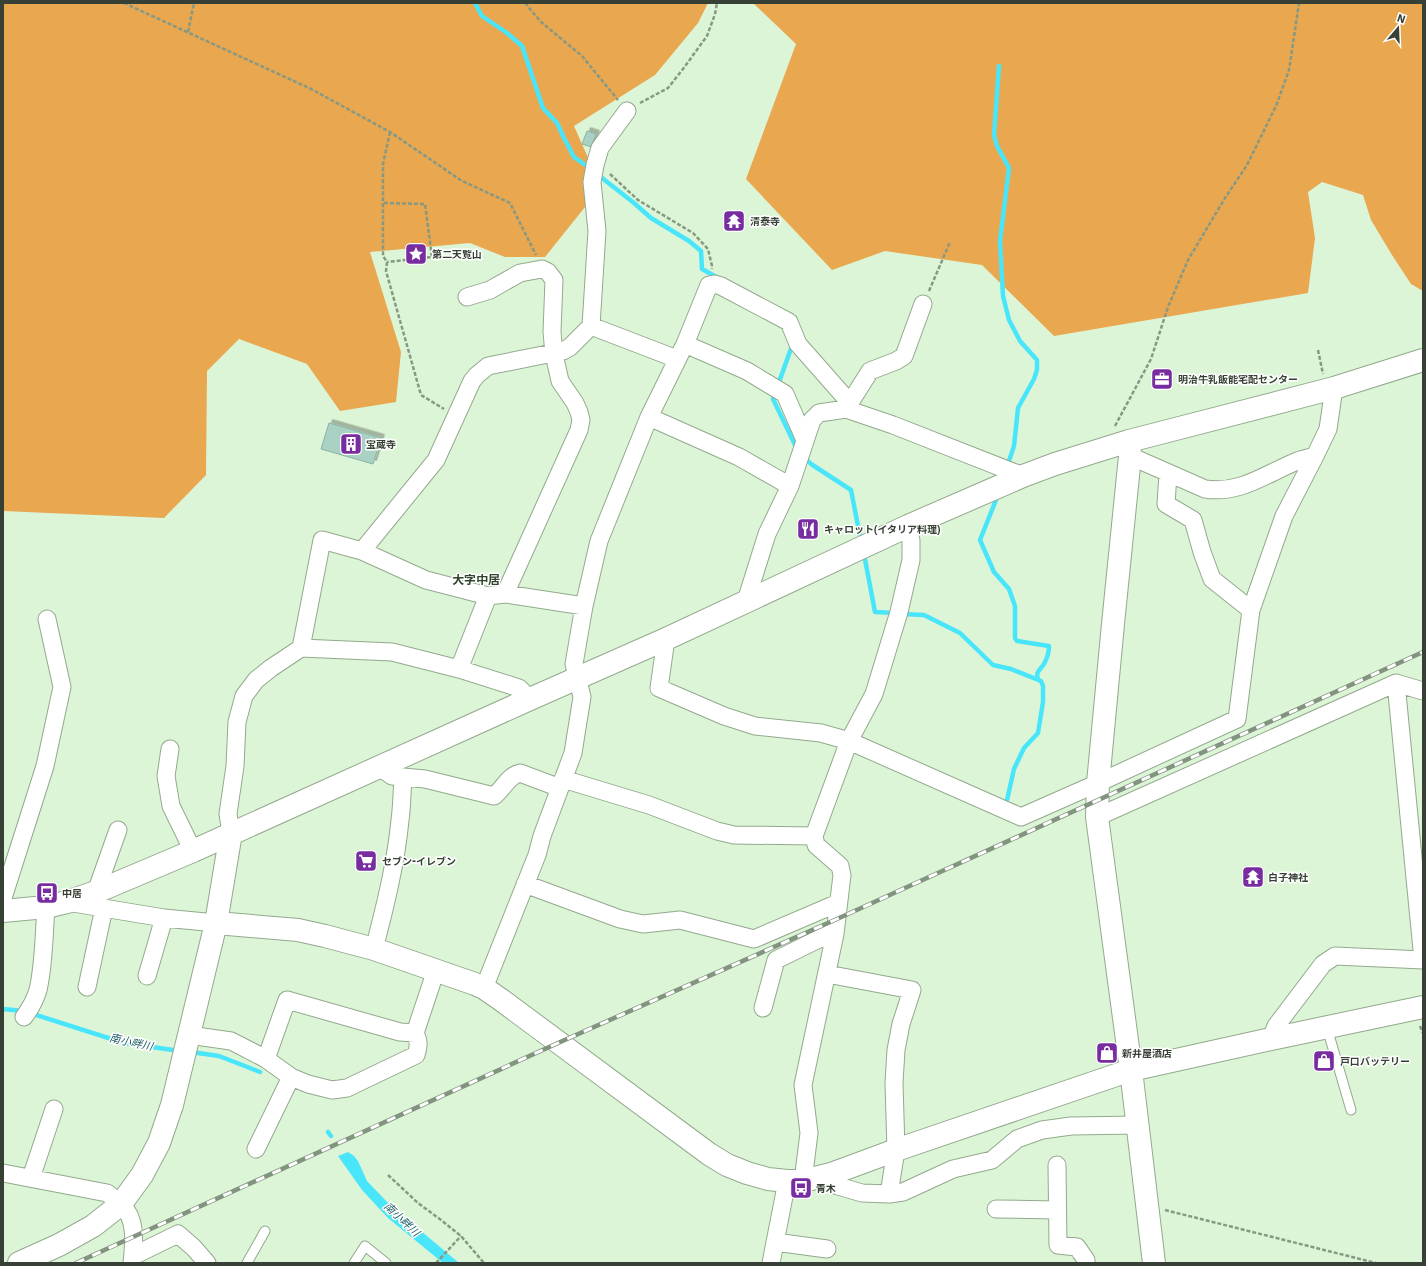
<svg xmlns="http://www.w3.org/2000/svg" width="1426" height="1266" font-family="'IBM Plex Sans','Noto Sans JP',sans-serif">
<style>
.forest{fill:#e9a74f}
.water{fill:#49e5fa}
.lines{fill:none;stroke-linecap:round;stroke-linejoin:round}
.stream{stroke:#49e5fa;stroke-width:4.5}
.building{fill:#a9d2c5;stroke:#8bb2a6;filter:url(#shadow)}
.service-casing{stroke:#93a98d;stroke-width:11}
.minor-casing{stroke:#93a98d;stroke-width:19}
.tertiary-casing{stroke:#93a98d;stroke-width:24}
.path{stroke:#879883;stroke-width:2.5;stroke-dasharray:4 2;stroke-linecap:butt}
.service{stroke:#fff;stroke-width:9}
.minor{stroke:#fff;stroke-width:17}
.tertiary{stroke:#fff;stroke-width:22}
.rail-casing{stroke:#82937f;stroke-width:4.5}
.rail{stroke:#fff;stroke-width:3;stroke-dasharray:9;stroke-linecap:butt}
.labels{text-anchor:middle;dominant-baseline:central;stroke-width:3;stroke-linejoin:round;paint-order:stroke}
.poi-label{font-size:10px;font-weight:bold;fill:#364034;stroke:#fff;text-anchor:start}
.water-label{font-size:11px;font-style:italic;fill:#205e67;stroke:#fff}
.quarter-label{font-size:12px;font-weight:bold;fill:#31452d;stroke:#fff}
</style>
<defs>
<filter id="shadow"><feDropShadow dx="3.5" dy="-3.5" stdDeviation="0" flood-color="#0004"/></filter>
</defs>
<rect width="100%" height="100%" fill="#ddf5d7"/>
<!-- forest -->
<path class="forest" d="M3 3H708L698 23 655 75 574 126 601 187 545 257H505L470 243 370 252 401 352 396 402 340 411 307 364 239 339 207 371 206 475 164 518 3 511Z
M753 3H1423V291L1411 284 1392 255 1371 220 1363 195 1322 182 1308 192 1315 238 1308 293 1054 336 982 265 885 251 832 270 746 179 796 44Z"/>
<!-- water -->
<path class="water" d="M348 1152 354 1156 358 1161 367 1181 389 1204 459 1263H443L388 1218 362 1190 338 1156Z"/>
<g class="lines">
<!-- stream -->
<path class="stream" d="M475 3 482 16 507 33 522 46 543 108 557 123 564 138 574 157 591 169
M999 66 994 135 997 146 1009 168 1000 241 1003 296 1009 320 1020 341 1037 360V370L1034 379 1018 408 1014 446 1007 467
M597 174 634 203 651 218 689 241 701 251 702 269 720 279
M778 385 793 343
M776 392 773 399 797 449
M803 456 811 464 851 490 861 541
M998 495 980 540 994 572 1009 589 1015 606V638L1017 641 1049 646C1049 651 1047 658 1045 662 1042 670 1035 669 1038 680
M864 554 875 612 895 613
M902 614 924 615 960 633 993 665 1011 669 1041 681 1043 686V702L1038 733 1024 748 1014 769 1007 800
M3 1009 23 1011
M30 1013 124 1043 180 1051
M191 1052 219 1056 260 1072
M328 1132 331 1136"/>
</g>
<!-- building -->
<path class="building" d="M587 131 596 134 591 147 582 144Z
M329 423 381 438 373 464 321 449Z"/>
<g class="lines">
<!-- service casing -->
<g class="service-casing">
<path id="service" d="M1327 1028 1351 1110
M247 1263 265 1231
M354 1263 365 1246 386 1263"/>
</g>
<!-- minor casing -->
<g class="minor-casing">
<path id="minor" d="M627 111 600 148 595 165 592 182 597 231 591 326 677 359
M467 297 490 290 520 273 542 269 548 272 554 280 552 332 554 354 560 381 575 403 579 412 581 420 579 430 505 594
M685 344 747 371 785 394 805 440
M846 409 893 425 1023 476
M649 417 739 457 790 486
M1130 456 1205 489C1240 494 1264 475 1295 462 1301 459 1309 458 1315 456
M1168 474 1166 504 1193 520 1202 552 1212 579 1251 610
M362 551 436 460 472 381 477 375 488 366 563 351 570 347 591 326
M746 601 767 534 790 486 812 420 819 413 846 409 870 371 896 361 904 356 923 304
M666 639 659 688 724 716 755 726 821 733 849 741 1021 817 1098 783 1237 719 1251 610 1284 516 1315 456 1328 429 1334 388
M301 648 392 652 459 669 519 688 530 699
M459 669 488 596
M1396 683 1423 960
M170 749 166 776 171 806 193 851
M379 767 392 776 425 779 494 796C503 789 509 775 520 773L560 788
M563 779 649 805 717 831 734 835 814 836
M1097 817 1396 683 1423 691
M231 833 228 814 235 766 237 722 244 696 256 680 271 668 301 648 322 540 362 551 426 580 488 596 505 594 584 606
M525 884 620 919 643 924 680 920 754 939 838 903
M96 892 118 830
M3 898 45 766 62 687 47 619
M67 902 164 918 216 923
M374 949C385 907 396 863 400 820 402 806 402 791 403 777
M827 974 912 990 901 1024 896 1050 894 1083 896 1150 889 1194
M147 976 164 918
M87 987 104 908
M484 988 537 855 542 836 573 753 582 697 574 664 584 606 599 541 649 417 685 344 709 285 714 284 721 286 789 322 798 344 850 403
M763 1008 776 960 835 931
M24 1017C30 1009 35 1000 38 990 44 965 44 933 46 907
M189 1035 231 1041 239 1045 266 1059 291 1077 308 1084 332 1090 347 1088 416 1055C419 1046 419 1041 415 1033L436 970
M1271 1039 1276 1026 1323 964 1335 956 1423 960
M266 1059 287 1000 400 1032 415 1033
M256 1149 291 1077
M1057 1165 1058 1245 1077 1247 1086 1260V1263
M3 1173 107 1193C112 1197 118 1200 122 1205 137 1220 134 1243 132 1263
M818 1177 838 1186 862 1193 889 1194 903 1192 953 1169 992 1160 1017 1139 1042 1130 1071 1126 1137 1125
M31 1178 54 1109
M803 1181 809 1133 803 1085 835 934 842 875 840 866 816 845 814 836 849 741 874 694 899 612 911 560V541L908 526
M996 1209 1057 1210
M775 1242 827 1249
M133 1256 178 1234 194 1248 207 1263
M771 1263 787 1181"/>
</g>
<!-- tertiary casing -->
<g class="tertiary-casing">
<path id="tertiary" d="M1129 441 1130 456 1113 624 1098 783 1097 817 1131 1070 1154 1263
M3 911 46 907 67 902 96 892 193 851 530 699 666 639 908 526 1023 476 1055 464 1129 441 1334 388 1423 360
M216 923 298 930 325 936 374 949 475 984 484 988 500 999 709 1154 727 1165 747 1173 768 1179 787 1181H803L831 1174 896 1150 1131 1070 1271 1039 1423 1007
M19 1263 59 1245 93 1226 121 1204 142 1175 159 1143 172 1105 216 923 231 833"/>
</g>
<!-- path -->
<path class="path" d="M124 3 311 89 390 132 462 181 510 203 536 255
M525 3 541 22 582 56 618 100
M188 32 194 3
M640 103 668 88 683 69 707 36 715 14 717 3
M390 132 383 164V256L387 262 386 271 421 395 444 409
M610 174 638 200 693 233 708 249 712 266V269
M384 203 425 204 432 257 387 262
M929 291 950 242
M1318 350 1323 374
M1115 426 1151 359 1168 307 1188 260 1225 198 1247 165 1276 106 1289 70 1299 3
M1420 1026 1423 1033
M388 1175 418 1203 441 1220 461 1236 484 1263
M1165 1210 1376 1263
M436 1263 461 1236"/>
<!-- service -->
<use href="#service" class="service"/>
<!-- minor -->
<use href="#minor" class="minor"/>
<!-- tertiary -->
<use href="#tertiary" class="tertiary"/>
<!-- rail casing -->
<g class="rail-casing">
<path id="rail" d="M76 1263 558 1043 837 919 1423 652"/>
</g>
<!-- rail -->
<use href="#rail" class="rail"/>
</g>
<!-- icons -->
<defs>
<g id="temple-square" transform="scale(1.15)"><rect x="-9" y="-9" width="18" height="18" rx="4" fill="#772da0" stroke="#fff"/><path d="M0-6L5-2H3V0L6.5 2.5H4V6H1.5V3h-3V6H-4V2.5H-6.5L-3 0V-2H-5Z" fill="#fff"/></g>
<g id="sight-square" transform="scale(1.15)"><rect x="-9" y="-9" width="18" height="18" rx="4" fill="#772da0" stroke="#fff"/><path d="M0-6L1.8-2.2L6-1.7L2.9 1.2L3.7 5.4L0 3.3L-3.7 5.4L-2.9 1.2L-6-1.7L-1.8-2.2Z" fill="#fff"/></g>
<g id="office-square" transform="scale(1.15)"><rect x="-9" y="-9" width="18" height="18" rx="4" fill="#772da0" stroke="#fff"/><path d="M-6-3h4V-5.5h4V-3h4V5H-6ZM-1-4.5V-3h2v-1.5ZM-6 0V1H6V0Z" fill="#fff"/></g>
<g id="building-square" transform="scale(1.15)"><rect x="-9" y="-9" width="18" height="18" rx="4" fill="#772da0" stroke="#fff"/><path d="M-4-6H4V6H1V3H-1V6H-4ZM-2.5-4.3h1.7v1.8h-1.7ZM.8-4.3h1.7v1.8H.8ZM-2.5-1h1.7V.8h-1.7ZM.8-1h1.7V.8H.8Z" fill="#fff"/></g>
<g id="restaurant-square" transform="scale(1.15)"><rect x="-9" y="-9" width="18" height="18" rx="4" fill="#772da0" stroke="#fff"/><path d="M-5-6h1v4h1v-4h1v4h1v-4h1v5L-1.5 .5V6h-2V.5L-5-1ZM5-6V6H3V1.5H1.5Q1.5-4 5-6Z" fill="#fff"/></g>
<g id="supermarket-square" transform="scale(1.15)"><rect x="-9" y="-9" width="18" height="18" rx="4" fill="#772da0" stroke="#fff"/><path d="M-6-5.5h2.5l.6 2H6L4.5 2H-2.5L-4.4-4H-6ZM-1.5 3.2a1.3 1.3 0 1 0 .1 0ZM3 3.2a1.3 1.3 0 1 0 .1 0Z" fill="#fff"/></g>
<g id="bus-square" transform="scale(1.15)"><rect x="-9" y="-9" width="18" height="18" rx="4" fill="#772da0" stroke="#fff"/><path d="M-5-6H5V4H4V6H2V4H-2V6H-4V4H-5ZM-3.5-4V0h7V-4ZM-3.5 1.2v1.5H-2V1.2ZM2 1.2v1.5H3.5V1.2Z" fill="#fff"/></g>
<g id="shop-square" transform="scale(1.15)"><rect x="-9" y="-9" width="18" height="18" rx="4" fill="#772da0" stroke="#fff"/><path d="M-5-2.5h2.3a2.7 3.5 0 0 1 5.4 0H5L5.5 6h-11ZM-1.5-2.5h3a1.5 2.3 0 0 0-3 0Z" fill="#fff"/></g>
</defs>
<g fill-rule="evenodd">
<use href="#temple-square" x="734" y="221"/>
<use href="#sight-square" x="416" y="254"/>
<use href="#office-square" x="1162" y="379"/>
<use href="#building-square" x="351" y="444"/>
<use href="#restaurant-square" x="808" y="529"/>
<use href="#supermarket-square" x="366" y="861"/>
<use href="#temple-square" x="1253" y="877"/>
<use href="#bus-square" x="47" y="893"/>
<use href="#shop-square" x="1107" y="1053"/>
<use href="#shop-square" x="1324" y="1061"/>
<use href="#bus-square" x="801" y="1188"/>
</g>
<g class="labels">
<!-- poi labels -->
<g class="poi-label">
<text x="750" y="221">清泰寺</text>
<text x="432" y="254">第二天覧山</text>
<text x="1178" y="379">明治牛乳飯能宅配センター</text>
<text x="366" y="444">宝蔵寺</text>
<text x="824" y="529">キャロット(イタリア料理)</text>
<text x="382" y="861">セブン-イレブン</text>
<text x="1268" y="877">白子神社</text>
<text x="62" y="893">中居</text>
<text x="1122" y="1053">新井屋酒店</text>
<text x="1340" y="1061">戸口バッテリー</text>
<text x="816" y="1188">青木</text>
</g>
<!-- water labels -->
<g class="water-label">
<text transform="translate(131 1042) rotate(12)">南小畔川</text>
<text transform="translate(402 1219) rotate(43)">南小畔川</text>
</g>
<!-- quarter labels -->
<g class="quarter-label">
<text x="476" y="579">大字中居</text>
</g>
</g>
<!-- border -->
<rect width="1426" height="1266" fill="none" stroke="#364034" stroke-width="8"/>
<!-- north arrow -->
<g transform="translate(1398 28) rotate(19)" stroke="#ffffff" stroke-width="3" paint-order="stroke">
<path d="M0-3L7 15L0 10L-7 15Z" fill="#364034"/>
<text y="-6" font-size="11" font-weight="bold" text-anchor="middle" fill="#364034">N</text>
</g>
</svg>
